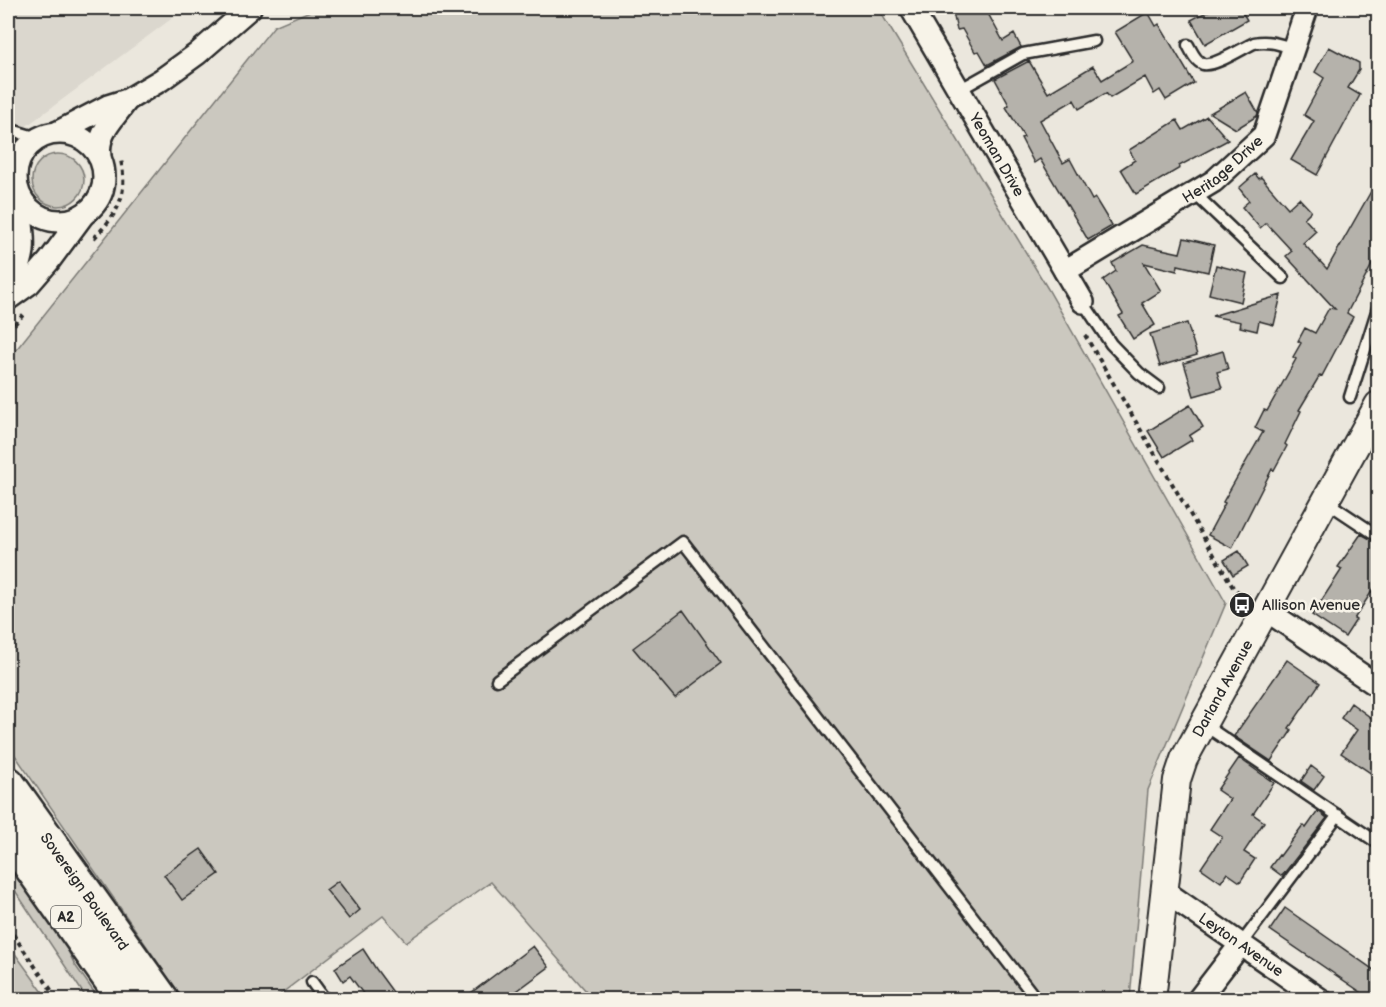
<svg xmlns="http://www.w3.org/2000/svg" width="1386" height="1007" font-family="'Balsamiq Sans',sans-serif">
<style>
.built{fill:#dbd7ce}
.green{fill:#cbc8bf;stroke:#7b7a75;stroke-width:1.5}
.building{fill:#b5b2ab;stroke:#2b2b2b;stroke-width:1.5}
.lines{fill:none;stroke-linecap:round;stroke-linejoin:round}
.service-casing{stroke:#2b2b2b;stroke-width:15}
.minor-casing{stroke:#2b2b2b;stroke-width:26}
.tertiary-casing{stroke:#2b2b2b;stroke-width:30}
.primary-casing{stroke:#2b2b2b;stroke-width:38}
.path{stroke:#2b2b2b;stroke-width:4;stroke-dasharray:4.5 4.5;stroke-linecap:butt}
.service{stroke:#f7f3e8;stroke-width:10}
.minor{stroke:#f7f3e8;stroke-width:21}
.tertiary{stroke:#f7f3e8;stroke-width:26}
.primary{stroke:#f7f3e8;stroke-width:33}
.labels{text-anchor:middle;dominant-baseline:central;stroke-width:5;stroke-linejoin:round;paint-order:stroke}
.shield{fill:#f7f3e8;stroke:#686764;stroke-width:1.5}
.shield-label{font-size:14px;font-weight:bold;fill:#2b2b2b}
.street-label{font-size:15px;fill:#2b2b2b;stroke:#f7f3e8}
.poi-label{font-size:15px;fill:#2b2b2b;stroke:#f7f3e8;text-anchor:start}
</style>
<rect width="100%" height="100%" fill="#ebe7dd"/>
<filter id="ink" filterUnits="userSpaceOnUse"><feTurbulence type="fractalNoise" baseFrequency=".0167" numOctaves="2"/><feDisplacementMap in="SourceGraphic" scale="12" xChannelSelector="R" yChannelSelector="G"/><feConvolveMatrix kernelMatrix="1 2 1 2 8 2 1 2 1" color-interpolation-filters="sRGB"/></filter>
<g filter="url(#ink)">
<!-- built -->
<path class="built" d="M8 8H186L9 139 8 150Z"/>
<!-- green -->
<path class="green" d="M317 8H878L1048 289 1226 603 1148 790 1130 999H593L491 882 406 942 383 916 274 999H183L8 745V360L274 26Z
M32 180a26 26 0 1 1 52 0a26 26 0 1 1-52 0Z
M8 858 51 916 75 965 99 999H87L8 880Z
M8 944 48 999H8Z"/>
<!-- building -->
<path class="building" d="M952 8H985L1003 41 1014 34 1021 47 987 65 979 51 975 52 962 29 957 30Z
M1214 8H1240L1247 20 1205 44 1191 20Z
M1148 12 1156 26 1159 24 1194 83 1166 100 1160 90 1154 94 1145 77 1110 98 1106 93 1079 109 1074 100 1040 120 1063 163 1070 159 1092 200 1095 198 1112 226 1088 240 1040 159 1034 163 1021 138 1024 137 1006 107 1009 105 995 79 1029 61 1048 93 1093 66 1102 80 1133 61 1115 32Z
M1329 47 1359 63V70L1348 88 1360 95 1317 175 1291 160 1314 121 1304 115 1324 78 1315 72Z
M1246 92 1258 113 1257 116 1236 129 1210 113Z
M1207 116 1228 140 1179 166 1180 168 1136 194 1121 169 1135 160 1129 150 1177 120 1183 130Z
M1255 174 1259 179 1261 177 1288 208 1299 198 1311 211 1304 218 1316 231 1303 243 1327 269 1378 179V253L1347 313 1353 317 1322 376 1320 375 1299 410 1301 411 1285 444 1287 446 1274 470 1272 469 1232 548 1208 535 1225 503 1223 502 1263 432 1255 428 1264 410 1267 411 1296 359 1293 357 1301 343 1298 341 1305 328 1315 333 1329 308 1335 309 1286 256 1292 251 1266 223 1260 228 1242 207 1249 201 1239 188Z
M1184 238 1214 245 1208 272 1178 265 1177 271 1144 263 1161 291 1142 303 1155 325 1133 339 1119 316 1123 314 1103 280 1116 271 1112 263 1143 245 1180 253Z
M1216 265 1247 273 1241 302 1209 294Z
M1281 295 1274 325 1259 321 1257 331 1240 327 1241 322 1212 316Z
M1187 323 1197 355 1160 366 1150 334Z
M1223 351 1228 369 1217 372 1222 388 1194 396 1184 363Z
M1190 405 1203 427 1189 436 1192 440 1164 457 1148 431Z
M1361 534 1378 543V582L1354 619 1356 620 1345 637 1312 615 1342 569 1338 567Z
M1239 551 1248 566 1233 575 1224 560Z
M683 610 721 663 675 698 633 648Z
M1287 660 1320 683 1289 728 1292 730 1271 761 1234 736Z
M1351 703 1378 723V778L1341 753 1357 730 1341 718Z
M1239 758 1274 783 1253 814 1264 822 1244 852 1255 859 1240 882 1227 873 1221 882 1201 868 1222 837 1210 829 1230 799 1217 790Z
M1311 766 1324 776 1314 790 1301 781Z
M1318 811 1327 818 1282 876 1270 867 1279 855 1280 856 1303 825 1306 828Z
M201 849 219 874 182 900 164 875Z
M338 881 360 910 349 919 326 890Z
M1285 908 1378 973V999H1371L1270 930Z
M533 946 549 967 506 999H463Z
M363 949 376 969 398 999H367L350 976 343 981 335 968Z"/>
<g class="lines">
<!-- service casing -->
<g class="service-casing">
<path id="service" d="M1188 45C1192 52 1195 61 1203 64 1214 67 1243 48 1254 43 1268 40 1279 44 1292 48
M959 90 1023 54 1094 41
M8 129 38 138
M8 167 16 184
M1194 193 1283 278
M1083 302 1111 344 1139 373 1159 388
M1350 397 1378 308
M1327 502 1378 536
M497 680 683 542 1037 1000
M1203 724 1378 843
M1241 944 1338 815
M312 982 325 1000"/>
</g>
<!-- minor casing -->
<g class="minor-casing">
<g id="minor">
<path id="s1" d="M911 8 1083 302"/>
<path d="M58 132 108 106 127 100 161 80 197 54 250 8"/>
<circle cx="60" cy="177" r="44"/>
<path d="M100 156C96 133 115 118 127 100"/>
<path id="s2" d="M1065 271 1214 181 1264 135 1307 8"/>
<path d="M10 296C13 281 21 267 23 251 25 233 20 213 18 194"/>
<path d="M8 299 29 284 49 261 83 215"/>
<path d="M1266 610 1378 686"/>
<path id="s3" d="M1164 891 1321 1000"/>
<path d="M1198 1000 1241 944"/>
</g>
</g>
<!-- tertiary casing -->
<g class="tertiary-casing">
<g id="tertiary">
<path id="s4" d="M1152 1000 1177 780 1184 759 1378 405"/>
</g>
</g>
<!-- primary casing -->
<g class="primary-casing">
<g id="primary">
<path id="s5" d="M8 784 162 1000"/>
<path d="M8 834 125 1000"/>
</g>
</g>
<!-- path -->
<path class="path" d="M94 238C119 212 128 196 121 160
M8 331 24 314
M1085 335 1234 589 1247 598
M8 927 58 1000"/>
<!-- service -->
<use href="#service" class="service"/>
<!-- minor -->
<use href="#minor" class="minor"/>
<!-- tertiary -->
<use href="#tertiary" class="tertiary"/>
<!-- primary -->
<use href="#primary" class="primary"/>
</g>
</g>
<!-- icons -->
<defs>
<g id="bus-disc" transform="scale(1.35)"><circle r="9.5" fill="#2b2b2b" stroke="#f7f3e8"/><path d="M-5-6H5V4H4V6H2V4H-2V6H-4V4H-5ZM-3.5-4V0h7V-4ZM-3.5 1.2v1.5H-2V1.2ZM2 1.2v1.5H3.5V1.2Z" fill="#fff"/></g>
</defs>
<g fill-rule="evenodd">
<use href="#bus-disc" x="1242" y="605"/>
</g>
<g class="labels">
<!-- shield labels -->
<rect class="shield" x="51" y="906" width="30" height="22" rx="4.5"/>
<g class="shield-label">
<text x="66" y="917">A2</text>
</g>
<!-- street labels -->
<g class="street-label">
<text stroke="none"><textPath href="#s1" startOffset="170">Yeoman Drive</textPath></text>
<text stroke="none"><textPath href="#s2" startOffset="188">Heritage Drive</textPath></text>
<text stroke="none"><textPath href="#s4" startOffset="324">Darland Avenue</textPath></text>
<text stroke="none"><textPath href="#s5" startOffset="132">Sovereign Boulevard</textPath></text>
<text stroke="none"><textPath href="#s3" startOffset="94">Leyton Avenue</textPath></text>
</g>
<!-- poi labels -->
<g class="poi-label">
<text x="1262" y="605">Allison Avenue</text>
</g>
</g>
<!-- margin -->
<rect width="1386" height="1007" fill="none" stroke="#f7f3e8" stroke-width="30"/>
<rect x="15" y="15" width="1356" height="977" fill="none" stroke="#2b2b2b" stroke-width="2" filter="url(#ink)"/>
</svg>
